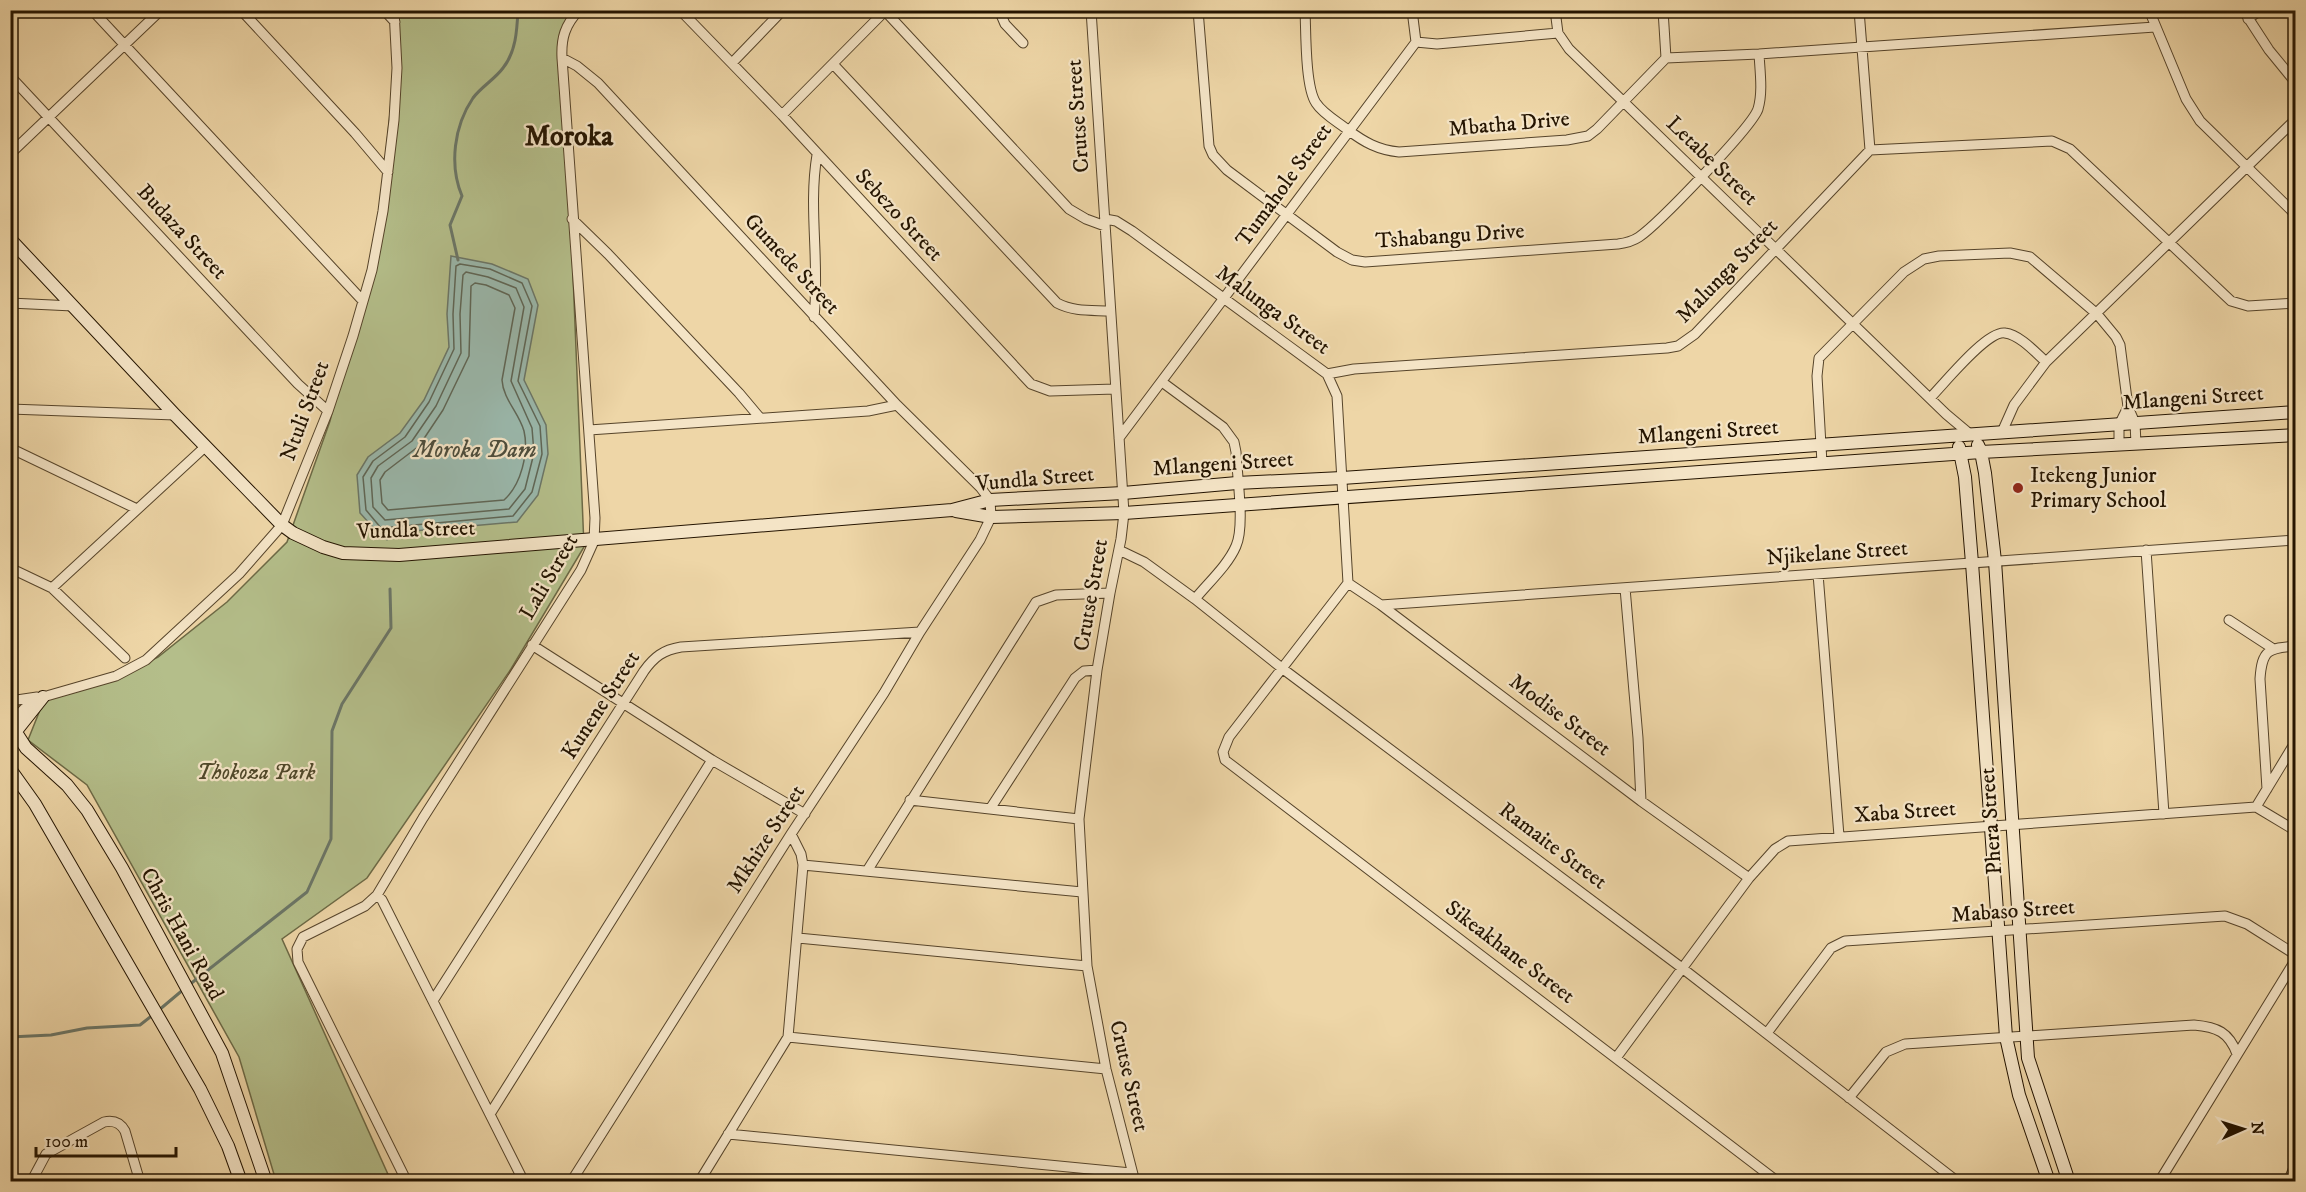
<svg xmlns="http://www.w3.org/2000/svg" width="2306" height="1192" font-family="'IM FELL DW Pica',serif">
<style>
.green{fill:#b4be8a;stroke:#6c6945;stroke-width:1.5}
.water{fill:#9ab8ac;stroke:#6b7667;stroke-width:1.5}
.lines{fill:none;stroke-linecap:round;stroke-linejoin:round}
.shore{stroke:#5f6656;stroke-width:1.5}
.stream{stroke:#6b7667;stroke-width:3}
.street-casing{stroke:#56442a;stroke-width:11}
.secondary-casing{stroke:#241400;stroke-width:14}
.street{stroke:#f4e4c6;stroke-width:9}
.secondary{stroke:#f4e4c6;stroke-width:12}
.poi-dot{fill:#8f2418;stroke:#f4e4c6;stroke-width:2}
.labels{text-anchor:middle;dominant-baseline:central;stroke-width:4.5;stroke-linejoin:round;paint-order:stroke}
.street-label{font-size:22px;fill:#241400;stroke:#f4e4c6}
.poi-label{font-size:22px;fill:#241400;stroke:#f4e4c6;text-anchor:start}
.park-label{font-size:22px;font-style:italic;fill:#4f4729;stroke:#f4e4c6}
.water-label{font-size:24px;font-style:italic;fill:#4d4d3c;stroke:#f4e4c6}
.district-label{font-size:28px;font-weight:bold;fill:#241400;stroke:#f4e4c6}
</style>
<rect width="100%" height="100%" fill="#eed6a7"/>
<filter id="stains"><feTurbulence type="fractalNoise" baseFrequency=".00333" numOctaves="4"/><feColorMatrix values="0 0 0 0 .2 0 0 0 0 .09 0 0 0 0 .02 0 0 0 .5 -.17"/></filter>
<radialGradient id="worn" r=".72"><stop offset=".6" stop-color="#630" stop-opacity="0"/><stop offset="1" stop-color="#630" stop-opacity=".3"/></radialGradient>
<!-- green -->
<path class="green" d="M390 11H578L563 27 584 547 511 669 367 878 282 939 391 1181H276L239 1057 87 785 28 740 46 695 117 677 158 657 227 602 287 542 330 421 349 345 366 291 381 204 394 72Z"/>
<!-- water -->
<path class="water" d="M451 256 492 264 528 279 538 305 524 380 546 425 548 454 538 495 517 522 379 534 360 513 357 475 368 457 400 433 424 400 449 347 447 314Z"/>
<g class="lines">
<!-- shore -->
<path class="shore" d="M460 264 490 269 522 283 532 306 518 381 540 426 542 454 532 492 513 516 381 528 366 510 363 477 373 461 405 437 429 402 454 349 453 314 456 266Z
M466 272 488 277 516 288 524 307 511 381 532 428 534 453 525 489 509 509 385 520 373 507 371 478 378 466 412 441 436 406 461 353 460 314 463 275Z
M475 283 486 285 509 295 515 308 502 380C503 399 519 413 524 431 529 453 521 485 504 500L388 510 382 503 380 480 385 472 419 446 443 410 469 356 471 286Z"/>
<!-- stream -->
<path class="stream" d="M458 260 450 225 462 196C449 165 454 126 473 98 481 87 495 79 503 68 516 52 517 30 518 10
M387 539 391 532
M189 985 307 892 331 839 332 731 342 704 391 628 390 589
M159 1010 184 989
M10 1037 51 1035 87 1028 140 1025 154 1014"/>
<!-- street casing -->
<g class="street-casing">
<path id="street" d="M92 10 363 301
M241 10 355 133 388 172
M384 10 395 22
M680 10 782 115 1031 384 1050 391 1115 389
M999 10 1005 24 1023 43
M1091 10 1124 513 1121 539 1110 593 1097 670 1079 819 1087 966 1106 1069 1135 1182
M1198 10 1209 146 1213 155 1227 170 1337 252 1352 260 1365 262 1618 244C1626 243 1633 241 1639 237 1658 224 1752 127 1758 109 1763 92 1760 72 1759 54
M1305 10C1306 31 1305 87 1316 103 1323 114 1338 122 1348 130 1364 142 1378 150 1399 152L1567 140 1588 136 1597 129 1666 58 1759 54 2155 27
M1412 10 1416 42
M1555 10 1558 33 1569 49 1946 414 1971 435
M1663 10 1666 58
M1859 10 1870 150
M2149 10 2186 99 2200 121 2296 215
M2243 10 2269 50 2296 83
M885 11 1069 209 1086 219 1105 226
M2248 19 2260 10
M1416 42 1437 44 1558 33
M562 58 577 66 598 83 897 405 980 487 990 500 991 517 980 540 920 632 884 693 791 834 571 1182
M732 63 783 10
M833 64 1057 303C1074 312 1091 310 1110 311
M10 76 298 384 328 411
M782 115 886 10
M10 154 161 10
M572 219 608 254 739 393 760 418
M1105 219 1116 221 1132 231 1327 374 1354 369 1667 348 1678 346 1695 334 1870 150 2052 141 2070 149 2231 301 2248 306 2296 303
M10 303 73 306
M814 317C820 263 808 208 817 155
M1327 374 1337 396 1348 583 1229 737 1223 752 1225 760 1778 1182
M1162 382 1223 427 1234 442 1236 452C1237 476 1245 526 1236 546 1228 565 1208 583 1195 599
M1930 398C1944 384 1987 330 2005 333 2020 335 2035 352 2046 362
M10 409 175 415
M589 430 868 411 897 405
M2002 432 2014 405 2046 362 2296 119
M1119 438 1416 42
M2119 445V425L2128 407
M10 448 137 509
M1822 463 1817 376 1819 358 1904 272 1924 259 1939 256 2010 253 2030 257 2097 314 2116 337 2120 345 2128 407 2135 423 2136 444
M1119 550 1144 562 1195 599 1283 669 1682 968 1958 1182
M2146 550 2164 814
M10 568 52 588 125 658
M1818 574 1839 836
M1348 583 1381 605 1641 801 1749 878
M52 588 206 446
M1625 588 1638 738 1641 801
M1381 605 2296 540
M2229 620 2272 648
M532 645 712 760 805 814
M10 701 37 697
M14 719 25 708 43 697 116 676 146 660 239 574 282 525 328 411 353 336 372 270 383 211 394 120 397 68 394 10
M2267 789 2260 679C2262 650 2268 648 2296 646
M910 800 1079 819
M2256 807 2296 741
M990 809 1075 678 1084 671 1097 670
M803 865 1082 892
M867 871 1036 602 1056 595 1110 593
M377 895 382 900 524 1182
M798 938 1087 966
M434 999 644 671C654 657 663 650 681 647L920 632
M1767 1033 1831 948 1845 941 2225 916 2247 924 2296 955
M788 1037 1106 1069
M1616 1058 1749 878 1775 849 1788 841 2256 807 2296 831
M1849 1098 1886 1052 1905 1044 2194 1025C2217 1027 2229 1032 2237 1054
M490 1114 712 760
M728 1134 1131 1173
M31 1182 46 1154 104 1122C113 1120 120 1122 125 1131L140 1182
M407 1182 298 962 297 949 303 937 365 906 377 895 423 818 581 570 594 541 595 518 562 58C561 38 565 25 579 10
M699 1182 788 1037 803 865 801 854 791 834
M2159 1182 2296 959
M2288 1182 2296 1163"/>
</g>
<!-- secondary casing -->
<g class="secondary-casing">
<path id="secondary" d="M10 239 175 415 282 525 293 533 323 547 343 553 399 555 952 510 990 500 1123 493 1237 483 1342 478 2296 412
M1978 445 1981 452 1985 473 1995 561 2028 1058 2069 1182
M1959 447 1965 477 1972 563 2006 1037 2019 1095 2049 1182
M956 511 991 517 1124 513 1981 452 2296 435
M10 713 17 734 10 746
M16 731 43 697
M17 734 26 748 67 785 87 810 122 868 222 1053 266 1182
M10 769 35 804 200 1089 228 1146 241 1182"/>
</g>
<!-- street -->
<use href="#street" class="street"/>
<!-- secondary -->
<use href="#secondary" class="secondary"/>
</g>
<!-- markers -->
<circle class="poi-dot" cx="2018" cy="488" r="6"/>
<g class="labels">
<!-- street labels -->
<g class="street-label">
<text transform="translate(1078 116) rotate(-94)">Crutse Street</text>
<text transform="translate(1509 124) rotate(-5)">Mbatha Drive</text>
<text transform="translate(1712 161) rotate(44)">Letabe Street</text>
<text transform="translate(1284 185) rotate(-54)">Tumahole Street</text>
<text transform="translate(899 215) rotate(47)">Sebezo Street</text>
<text transform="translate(182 232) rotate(47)">Budaza Street</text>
<text transform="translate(1450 236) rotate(-4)">Tshabangu Drive</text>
<text transform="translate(792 264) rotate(47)">Gumede Street</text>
<text transform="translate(1727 271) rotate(-46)">Malunga Street</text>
<text transform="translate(1273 310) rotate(36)">Malunga Street</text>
<text transform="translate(2193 398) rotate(-4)">Mlangeni Street</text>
<text transform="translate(305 411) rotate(-70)">Ntuli Street</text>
<text transform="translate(1708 432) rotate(-4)">Mlangeni Street</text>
<text transform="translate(1223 464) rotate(-4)">Mlangeni Street</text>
<text transform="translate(1035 479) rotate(-5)">Vundla Street</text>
<text transform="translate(416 530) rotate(-2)">Vundla Street</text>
<text transform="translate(1837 553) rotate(-4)">Njikelane Street</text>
<text transform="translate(549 577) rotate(-60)">Lali Street</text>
<text transform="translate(1091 595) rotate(-80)">Crutse Street</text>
<text transform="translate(601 705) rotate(-57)">Kunene Street</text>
<text transform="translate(1560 715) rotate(37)">Modise Street</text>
<text transform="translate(1905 812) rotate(-4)">Xaba Street</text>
<text transform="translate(1991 821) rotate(-94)">Phera Street</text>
<text transform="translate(766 839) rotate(-57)">Mkhize Street</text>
<text transform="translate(1553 846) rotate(37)">Ramaite Street</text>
<text transform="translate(2013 911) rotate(-4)">Mabaso Street</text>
<text transform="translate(182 934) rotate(61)">Chris Hani Road</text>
<text transform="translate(1510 952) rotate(37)">Sikeakhane Street</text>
<text transform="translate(1129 1076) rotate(77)">Crutse Street</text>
</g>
<!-- poi labels -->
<g class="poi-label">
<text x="2030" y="475">Itekeng Junior<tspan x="2030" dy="25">Primary School</tspan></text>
</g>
<!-- park labels -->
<g class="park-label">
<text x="256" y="772">Thokoza Park</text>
</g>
<!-- water labels -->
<g class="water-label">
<text x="475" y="450">Moroka Dam</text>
</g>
<!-- district labels -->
<g class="district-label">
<text x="569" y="136">Moroka</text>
</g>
</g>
<!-- margin -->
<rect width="2306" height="1192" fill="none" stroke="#eed6a7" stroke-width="36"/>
<rect x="12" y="12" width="2282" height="1168" fill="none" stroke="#241400" stroke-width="3"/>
<rect x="18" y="18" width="2270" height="1156" fill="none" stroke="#241400" stroke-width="1.5"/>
<!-- north arrow -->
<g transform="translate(2243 1129) rotate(87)" stroke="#f4e4c6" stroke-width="4.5" paint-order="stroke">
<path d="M0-4.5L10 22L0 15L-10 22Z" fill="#241400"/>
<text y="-9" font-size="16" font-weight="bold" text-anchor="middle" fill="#241400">N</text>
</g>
<!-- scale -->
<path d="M36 1147v9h140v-9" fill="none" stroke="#241400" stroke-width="3"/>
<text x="45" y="1147" font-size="18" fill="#241400" stroke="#f4e4c6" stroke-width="4.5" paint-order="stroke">100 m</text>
<rect width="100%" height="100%" filter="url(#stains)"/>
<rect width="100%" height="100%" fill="url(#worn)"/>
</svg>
